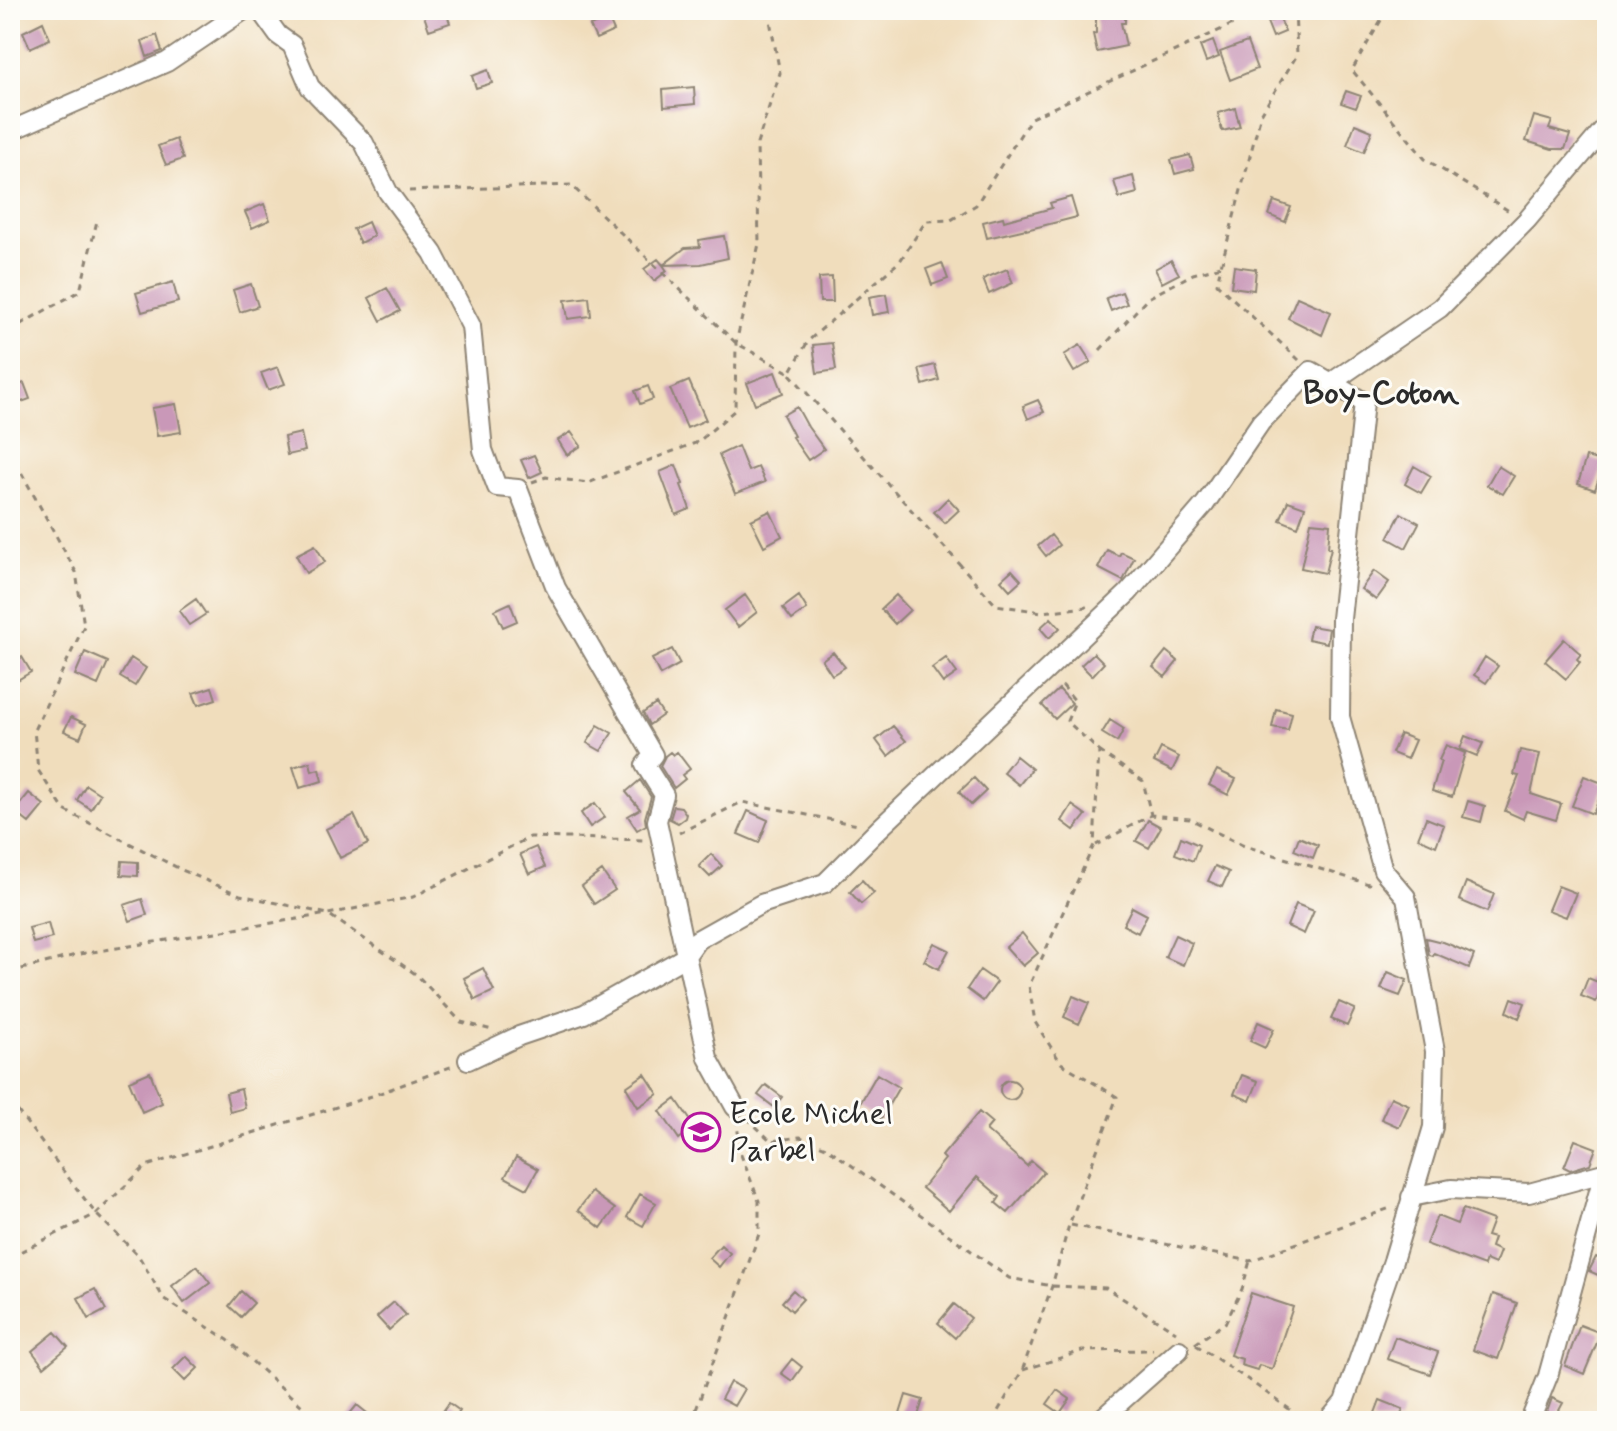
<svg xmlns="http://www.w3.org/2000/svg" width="1617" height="1431" font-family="Mynerve,sans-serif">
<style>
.building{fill:#c998b8}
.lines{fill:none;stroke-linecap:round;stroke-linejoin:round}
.minor-casing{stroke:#8e8474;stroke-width:22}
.path{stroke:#8e8474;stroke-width:3;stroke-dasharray:6 6;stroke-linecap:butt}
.minor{stroke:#fff;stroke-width:18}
.labels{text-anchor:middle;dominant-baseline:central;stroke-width:6;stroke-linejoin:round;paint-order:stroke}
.poi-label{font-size:32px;fill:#2b2b2b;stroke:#fdfcf7;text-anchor:start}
.neighbourhood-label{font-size:34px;font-weight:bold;fill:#2b2b2b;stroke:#fdfcf7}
</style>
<rect width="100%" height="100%" fill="#fdfcf7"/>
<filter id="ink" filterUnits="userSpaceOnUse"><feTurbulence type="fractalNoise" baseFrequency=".0125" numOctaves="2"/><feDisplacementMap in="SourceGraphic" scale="16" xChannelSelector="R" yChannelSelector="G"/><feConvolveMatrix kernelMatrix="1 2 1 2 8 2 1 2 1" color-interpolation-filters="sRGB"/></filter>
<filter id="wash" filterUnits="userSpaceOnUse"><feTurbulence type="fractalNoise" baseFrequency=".006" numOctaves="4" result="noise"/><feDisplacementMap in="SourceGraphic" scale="32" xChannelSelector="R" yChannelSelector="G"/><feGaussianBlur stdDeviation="1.8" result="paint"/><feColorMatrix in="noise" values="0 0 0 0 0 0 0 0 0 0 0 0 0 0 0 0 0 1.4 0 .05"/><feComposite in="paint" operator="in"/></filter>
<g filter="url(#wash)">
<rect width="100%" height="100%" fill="#f0ddbc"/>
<g id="blocks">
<!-- building -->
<path class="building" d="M422 10H445L450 23 429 30Z
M1096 10H1125V23H1121L1126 46 1097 52 1093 34 1096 33Z
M608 18 614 31 596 39 590 26Z
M1280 18 1285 32 1273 37 1267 22Z
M43 22 50 39 30 48 23 32Z
M157 35 162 51 147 57 142 41Z
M1213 41 1219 57 1206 62 1200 46Z
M1247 42 1257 69 1230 80 1220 52Z
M488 70 492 83 476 88 472 76Z
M694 87 695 104 664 107 663 90Z
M1346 91 1361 96 1356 108 1341 103Z
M1235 108 1240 127 1222 131 1218 113Z
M1534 116 1552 121 1549 129 1570 135 1565 149H1552L1526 141Z
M1355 124 1372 131 1364 152 1347 145Z
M176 139 183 159 166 165 158 146Z
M1190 155 1194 169 1175 174 1171 160Z
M1133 176 1137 193 1119 198 1114 181Z
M1071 197 1077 217 1026 230V229L987 238 983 222 1003 217 1004 221 1052 208 1050 203Z
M1274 201 1291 207 1285 222 1269 215Z
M264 204 270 220 252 228 245 212Z
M368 222 374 236 360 243 353 229Z
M724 236 728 258 701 264 663 265 667 271 654 281 644 269 658 259 663 265 685 248 700 247 699 240Z
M1171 260 1179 274 1162 283 1155 269Z
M942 263 948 279 932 285 926 269Z
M1234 266 1256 269 1254 290 1231 287Z
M1007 269 1013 283 989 294 983 279Z
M832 277 833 302H820L819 278Z
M173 282 178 302 142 312 136 293Z
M251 284 258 306 240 312 233 290Z
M387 288 400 311 381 321 369 298Z
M1122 292 1127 304 1111 311 1106 298Z
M886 294 889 312 872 315 869 297Z
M589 297 591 316 568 319 565 300Z
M1297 297 1331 312 1322 335 1288 318Z
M832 343 836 370 817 373 813 345Z
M1080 345 1091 362 1074 372 1064 355Z
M935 365 939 380 923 385 919 369Z
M278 367 285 384 268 390 261 373Z
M775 372 783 393 755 404 747 383Z
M689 381 706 420 687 428 670 389Z
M24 383 30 399 10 406V388Z
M648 386 653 399 640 404 635 391Z
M1038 400 1044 412 1028 419 1023 406Z
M176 404 181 432 157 436 152 408Z
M797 407 808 427 824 449 808 460 792 437 794 436 783 415Z
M571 432 581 446 567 455 558 440Z
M301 433 305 451 287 455 284 437Z
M738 446 748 471 758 467 765 482 735 494 719 455Z
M534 455 542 472 529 478 521 460Z
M1586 457 1604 462 1595 490 1578 484Z
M676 465 683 484 681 485 690 509 676 515 660 472Z
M1414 466 1431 476 1421 493 1405 484Z
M1498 466 1514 476 1503 494 1487 485Z
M948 498 959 510 945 523 934 512Z
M1288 501 1305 507 1298 527 1280 520Z
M770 511 782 536 764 546 751 520Z
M1401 513 1419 523 1406 548 1388 538Z
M1311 522 1330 524 1328 548H1331L1325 573 1301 568Z
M1051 535 1059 545 1046 556 1038 546Z
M315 545 325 562 306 573 296 555Z
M1107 550 1119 556 1121 552 1134 558 1123 581 1098 568Z
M1012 570 1021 580 1010 590 1001 580Z
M1374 571 1389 582 1376 600 1361 589Z
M745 595 757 612 738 627 725 610Z
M896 595 910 610 895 624 881 609Z
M799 596 807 609 792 620 783 608Z
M196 599 206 614 189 625 179 611Z
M510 603 517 621 503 627 495 610Z
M1051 618 1060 628 1049 638 1040 628Z
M1311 626 1329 629 1327 643 1308 639Z
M1564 639 1581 654 1577 659 1580 662 1566 679 1545 661Z
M672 649 680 664 660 675 652 659Z
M1166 651 1178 661 1165 677 1153 667Z
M85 652 108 662 98 685 75 675Z
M833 652 845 667 832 675 822 660Z
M1094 653 1104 663 1092 676 1081 665Z
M22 657 31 672 14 682 10 675V664Z
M1485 657 1498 666 1486 683 1474 675Z
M131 658 146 668 135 686 120 677Z
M946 658 957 673 943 683 932 668Z
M212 687 216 699 198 705 193 693Z
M1059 689 1072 703 1055 719 1042 705Z
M656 704 663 715 649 725 643 713Z
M1276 709 1292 713 1288 730 1272 727Z
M71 717 86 724 80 738 64 731Z
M1110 720 1124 729 1117 742 1102 733Z
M598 725 612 733 601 751 587 743Z
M893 726 906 741 888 756 876 740Z
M1400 734 1415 740 1407 759 1392 753Z
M1465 736 1483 743 1477 756 1460 749Z
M1446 745 1465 753 1452 797 1432 791 1441 761 1439 760Z
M1161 748 1179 757 1172 771 1154 762Z
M1520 750 1540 754 1531 794 1561 804 1556 820 1526 811 1523 819 1505 811 1519 776 1514 775Z
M670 752 673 755 677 752 690 769 682 775 685 779 674 788 660 766 665 756Z
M1016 756 1032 769 1019 785 1003 772Z
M310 762 312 771 319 769 322 781 300 788 293 767Z
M1217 770 1236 779 1228 795 1209 785Z
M1584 776 1605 784 1593 814 1572 806Z
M974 778 986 791 971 805 959 792Z
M640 780 651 797 645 818 646 825 637 830 628 816 640 809 626 792Z
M86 785 100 794 91 809 77 800Z
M29 793 44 805 29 823 14 811Z
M1468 801 1485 806 1481 822 1463 817Z
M595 803 605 817 590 827 581 813Z
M1072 805 1086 815 1074 830 1062 821Z
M674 806 681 807 686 814 685 818 678 823 670 819Z
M748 811 768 820 759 843 738 834Z
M354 815 368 844 340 858 326 829Z
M1426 818 1444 825 1436 846 1418 838Z
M1148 820 1161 827 1149 848 1136 841Z
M1181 837 1199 845 1193 861 1175 854Z
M1299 837 1318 845 1313 858 1294 850Z
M536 847 545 867 529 874 520 854Z
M711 854 722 866 710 877 699 866Z
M122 861 138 862V876L121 875Z
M1215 866 1229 872 1222 887 1208 881Z
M602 871 615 890 594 904 582 886Z
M862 880 874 893 861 904 850 892Z
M1466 882 1494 894 1487 912 1459 900Z
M1558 886 1576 893 1566 917 1548 910Z
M142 899 147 915 130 921 124 905Z
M1296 904 1314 911 1304 934 1287 926Z
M1132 907 1147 915 1138 933 1123 925Z
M48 923 52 938 33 943 29 928Z
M1022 933 1038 953 1023 966 1006 947Z
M1175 935 1192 943 1183 965 1165 957Z
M1426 938 1446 943 1474 955 1469 968 1434 953 1433 956 1429 955Z
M934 943 949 950 939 969 924 961Z
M483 968 494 991 475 1000 464 978Z
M980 970 997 982 983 1001 967 989Z
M1388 972 1407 980 1400 996 1381 989Z
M1588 978 1603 984 1596 1002 1581 996Z
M1073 996 1089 1003 1079 1024 1064 1017Z
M1512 998 1525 1003 1519 1018 1507 1012Z
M1339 1002 1355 1009 1347 1026 1331 1019Z
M1258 1022 1274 1029 1265 1048 1250 1041Z
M150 1072 162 1103 142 1112 129 1081Z
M645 1074 658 1094 638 1107 626 1087Z
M877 1074 899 1087 880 1120 858 1107Z
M1242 1075 1258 1081 1250 1101 1234 1094Z
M1000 1090a10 10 0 1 1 20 0a10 10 0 1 1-20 0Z
M766 1085 782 1097 774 1107 758 1095Z
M241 1089 245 1108 230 1112 226 1093Z
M1391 1097 1409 1105 1399 1127 1381 1119Z
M676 1099 695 1127 679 1139 660 1111Z
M979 1112 992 1123 986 1130 1027 1166 1031 1161 1044 1172 1008 1213 996 1203 1000 1197 977 1177 949 1211 922 1188 945 1159 942 1156Z
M1575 1140 1596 1148 1590 1164 1570 1170 1564 1167Z
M516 1157 538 1169 527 1189 505 1177Z
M592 1192 615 1209 601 1228 578 1210Z
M640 1194 656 1203 643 1226 627 1217Z
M1463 1209 1493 1220 1487 1236 1494 1238 1491 1247 1500 1251 1495 1264 1486 1260 1484 1266 1426 1244 1437 1216 1457 1224Z
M721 1245 730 1253 719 1267 709 1258Z
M1596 1257 1607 1262V1279L1589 1271Z
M197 1266 210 1283 184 1303 172 1286Z
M95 1289 106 1310 89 1319 78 1298Z
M793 1290 803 1299 792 1311 782 1302Z
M241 1291 254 1303 241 1317 229 1306Z
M1251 1293 1293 1307 1272 1369 1259 1365 1257 1370 1241 1365 1242 1359 1230 1355Z
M1493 1294 1517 1303 1498 1359 1473 1350Z
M394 1302 406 1315 389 1330 377 1317Z
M954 1304 971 1318 955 1338 938 1323Z
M1580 1325 1601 1333 1584 1374 1565 1366Z
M55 1332 68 1347 44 1367 32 1351Z
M1395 1337 1438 1352 1430 1374 1387 1359Z
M186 1356 198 1368 185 1381 173 1369Z
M792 1359 802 1367 792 1381 781 1373Z
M730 1382 744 1389 734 1406 721 1399Z
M1057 1390 1070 1399 1060 1413 1047 1404Z
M906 1395 923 1400 917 1419 900 1414Z
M1552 1398 1563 1403 1556 1416 1547 1412Z
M1380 1400 1403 1409 1399 1421H1372Z
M449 1403 460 1411 453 1421H436Z
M357 1405 377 1421H344Z"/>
</g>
</g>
<g filter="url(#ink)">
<use href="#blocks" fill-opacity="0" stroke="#8e8474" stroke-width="2"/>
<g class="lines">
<!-- minor casing -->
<g class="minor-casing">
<path id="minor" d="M260 10 278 35 292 45 310 87 364 143 388 192 433 253 471 326 483 450 497 487 518 489 556 588 653 755 645 765 664 795 657 821 708 1058 735 1107
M10 131 167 62 244 10
M1332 382 1440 308 1527 220 1607 125
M468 1060 519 1036 584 1014 685 957 697 940 761 904 825 883 879 829 1128 593 1205 504 1261 422 1311 371 1364 402 1341 619 1340 717 1383 870 1406 897 1435 1051 1433 1127 1393 1261 1344 1402 1328 1421
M1411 1197 1451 1189 1529 1193 1607 1172
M1099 1421 1179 1350
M1530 1421 1548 1376 1604 1173"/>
</g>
<!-- path -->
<path class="path" d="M1295 10 1297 55 1261 114 1221 266 1217 284 1299 360
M1387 10 1352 70 1425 159 1509 211
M409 191 571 185 736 343 790 373 808 341 900 261 926 221 951 220 976 205 1031 118 1263 10
M10 330 80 291 97 221
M1100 350 1148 298 1193 274 1221 266
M790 374 996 605 1042 612 1087 607
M10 452 76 572 84 626 34 730 38 770 64 810 182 870 240 895 328 914 417 975 461 1022 492 1030
M532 482 546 477 588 483 698 442 735 410 736 343 759 244 757 144 780 73 768 10
M1099 751 1143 781 1151 815
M679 833 742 802 858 825
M1096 845 1151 815 1190 819 1242 845 1372 885
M10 972 80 954 328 914 413 897 530 837 645 840
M10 1101 96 1214 138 1255 164 1299 228 1340 319 1421
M747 1118 771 1141 800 1137 826 1147 1009 1278 1052 1286 1106 1288 1176 1332
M1071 1225 1250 1261 1390 1208
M10 1257 96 1214 146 1166 372 1096 453 1066
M1195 1344 1226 1322 1242 1289 1250 1261
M1196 1345 1250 1381 1306 1421
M1023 1370 1082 1351 1153 1350
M692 1421 759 1234V1201L741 1155 737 1124
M992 1421 1022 1371 1052 1286 1069 1225 1117 1097 1061 1063 1035 1022 1029 986 1094 845 1099 751 1067 721 1075 701 1059 681"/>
<!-- minor -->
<use href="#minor" class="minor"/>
</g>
</g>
<!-- icons -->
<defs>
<g id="school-ring" transform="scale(2)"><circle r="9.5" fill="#fdfcf7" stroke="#b5179e" stroke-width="1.5"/><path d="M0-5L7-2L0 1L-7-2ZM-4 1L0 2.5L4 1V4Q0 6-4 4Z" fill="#b5179e"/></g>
</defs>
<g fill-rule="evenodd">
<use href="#school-ring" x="701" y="1132"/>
</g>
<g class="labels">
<!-- poi labels -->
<g class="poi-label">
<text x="729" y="1114">Ecole Michel<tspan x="729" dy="37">Parbel</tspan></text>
</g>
<!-- neighbourhood labels -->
<g class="neighbourhood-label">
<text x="1381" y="393">Boy-Coton</text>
</g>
</g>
<!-- margin -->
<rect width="1617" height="1431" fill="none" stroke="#fdfcf7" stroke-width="40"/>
</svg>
